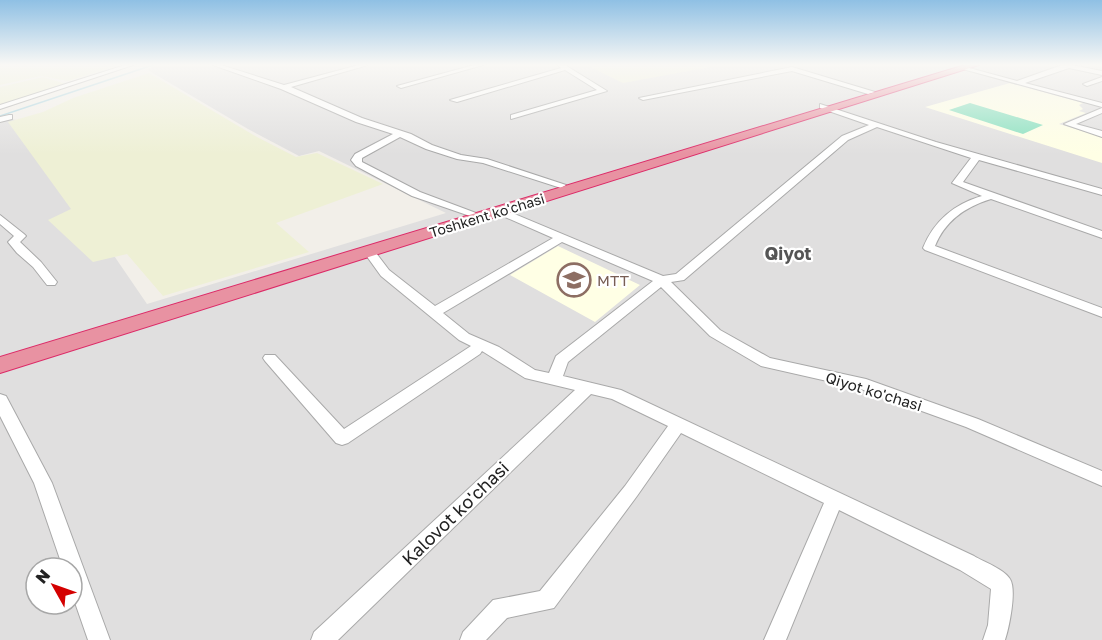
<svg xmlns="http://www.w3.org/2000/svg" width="1102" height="640" font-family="'Golos Text',sans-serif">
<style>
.residential{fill:#e0dfdf;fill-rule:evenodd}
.education{fill:#ffffe5}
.farmland{fill:#eef0d5}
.pitch{fill:#88e0be}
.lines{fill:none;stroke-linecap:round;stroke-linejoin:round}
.stream{stroke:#aad3df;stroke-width:1.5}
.minor-casing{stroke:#a9a9a9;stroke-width:2}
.highway-casing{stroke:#dc2a67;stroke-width:2}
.minor{fill:#fff;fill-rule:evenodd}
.highway{fill:#e892a2;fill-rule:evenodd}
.labels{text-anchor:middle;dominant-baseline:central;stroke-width:4.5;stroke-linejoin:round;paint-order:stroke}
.far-street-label{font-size:14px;fill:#222;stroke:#fff}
.education-label{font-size:15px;fill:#785e54;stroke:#fff;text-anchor:start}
.street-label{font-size:15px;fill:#222;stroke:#fff}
.quarter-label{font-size:18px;font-weight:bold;fill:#555;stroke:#fff}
.near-street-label{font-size:18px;fill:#222;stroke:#fff}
</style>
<rect width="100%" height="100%" fill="#f2efe9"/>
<!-- residential -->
<path class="residential" d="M158 65H1102V640H0V123L11 119 22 121 147 304 446 213 319 151 299 156 248 129 146 69ZM36 568H72V604H36Z"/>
<!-- education -->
<path class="education" d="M1010 83 1083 103 1079 105 1083 109 1079 111 1086 113 1059 124 1102 137V163L925 107Z
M558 246 640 285 595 322 510 275Z"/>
<!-- farmland -->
<path class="farmland" d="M0 65H120L68 81 41 76 0 85Z
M586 65H721L623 83Z
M149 73 257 137 296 157 317 153 383 184 276 223 309 252 163 296 127 254 93 262 48 220 71 209 8 122 43 112 73 98Z
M43 77 66 84 0 105V87Z"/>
<!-- pitch -->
<path class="pitch" d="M970 103 1043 125 1023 134 949 110Z"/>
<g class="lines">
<!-- stream -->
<path class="stream" d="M0 116 153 65"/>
<!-- minor casing -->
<g class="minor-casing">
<path id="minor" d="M125 65H133L0 109V105Z
M213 65H221L284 85 359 65H368L291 87 362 118 411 134 432 145 461 155 487 159 566 185 561 188 483 163 457 159 426 149 400 137 362 158V162L420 192 476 213 475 215H467L412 196 356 166 351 160 355 154 393 134 356 122 281 89Z
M474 65H483L401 88 397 86Z
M558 65H565L607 91 511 119V115L597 90 565 70 457 102 450 100 561 68Z
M1062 65H1072L1102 71V75L1069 68 1025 83 1102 103V107L959 68 962 66 1017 81Z
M792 67 875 92 868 94 792 71 643 100 639 98Z
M1102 77V81L1087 86 1083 84Z
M820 104 936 142 1102 189V195L979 160 963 182 1102 231V238L991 199C965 207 945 221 935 246L1102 308V317L925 250 923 248C934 221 954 204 982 196L952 183 971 158 877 127 848 140 684 280 671 282 720 330 770 358 866 379 978 419 1102 471V486L966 427 858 388 761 366 710 336 661 287 568 362 563 376 621 390 974 556C984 562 1004 569 1010 579 1017 590 1009 628 1005 640H983L988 625 991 589 960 570 839 510 786 640H764L824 503 681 433 637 496 554 608 507 618 486 640H460L463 632 493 600 540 591 625 486 668 426 612 399 591 394 338 640H311L314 632 575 390 525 378 482 351 480 354 348 443 342 445 336 443 265 361 263 358 265 355H275L344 429 471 346 459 340 381 276 363 251 365 249H373L389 270 435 306 553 238 496 213 495 211 500 208 663 276 676 274 842 136 869 125 820 108ZM562 242 653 281 556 356 549 373 535 370 499 347 469 334 443 313Z
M1102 108V113L1076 124 1102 131V137L1064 124Z
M9 115H12V119L0 122V117Z
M0 215 24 234 26 236 20 242 41 262 57 282 55 285H47L33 267 17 253 8 242 14 236 0 224Z
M0 394 6 396 52 483 110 640H88L72 594V568H63L34 483 0 416Z"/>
</g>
<!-- highway casing -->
<g class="highway-casing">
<path id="highway" d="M965 65H979L0 373V357Z"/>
</g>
<!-- minor -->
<use href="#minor" class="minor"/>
<!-- highway -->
<use href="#highway" class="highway"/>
</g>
<!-- sky -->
<linearGradient id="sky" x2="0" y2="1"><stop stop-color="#8fc0e4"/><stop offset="0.42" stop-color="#f9f8f5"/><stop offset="1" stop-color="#f9f8f5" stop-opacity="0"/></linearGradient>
<rect width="1102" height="154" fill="url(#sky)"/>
<!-- icons -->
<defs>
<g id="school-ring" transform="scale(1.725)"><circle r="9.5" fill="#fff" stroke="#8d6e63" stroke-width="1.5"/><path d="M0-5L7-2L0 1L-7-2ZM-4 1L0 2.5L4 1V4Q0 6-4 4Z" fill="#8d6e63"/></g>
</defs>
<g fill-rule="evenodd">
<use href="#school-ring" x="574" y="280"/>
</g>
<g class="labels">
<!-- far-street labels -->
<g class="far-street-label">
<text transform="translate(487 215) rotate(-17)">Toshkent ko'chasi</text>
</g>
<!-- education labels -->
<g class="education-label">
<text x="597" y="280">MTT</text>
</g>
<!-- street labels -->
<g class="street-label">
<text transform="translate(874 391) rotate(17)">Qiyot ko'chasi</text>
</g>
<!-- quarter labels -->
<g class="quarter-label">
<text x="788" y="253">Qiyot</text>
</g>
<!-- near-street labels -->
<g class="near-street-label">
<text transform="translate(455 513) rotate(-44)">Kalovot ko'chasi</text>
</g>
</g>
<!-- north arrow -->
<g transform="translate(54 586) rotate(310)"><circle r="28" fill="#ffffff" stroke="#a7a7a7" stroke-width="1.5"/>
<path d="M0-4.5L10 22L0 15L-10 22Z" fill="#d40000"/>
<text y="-9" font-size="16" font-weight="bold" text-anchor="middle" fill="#222222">N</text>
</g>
</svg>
